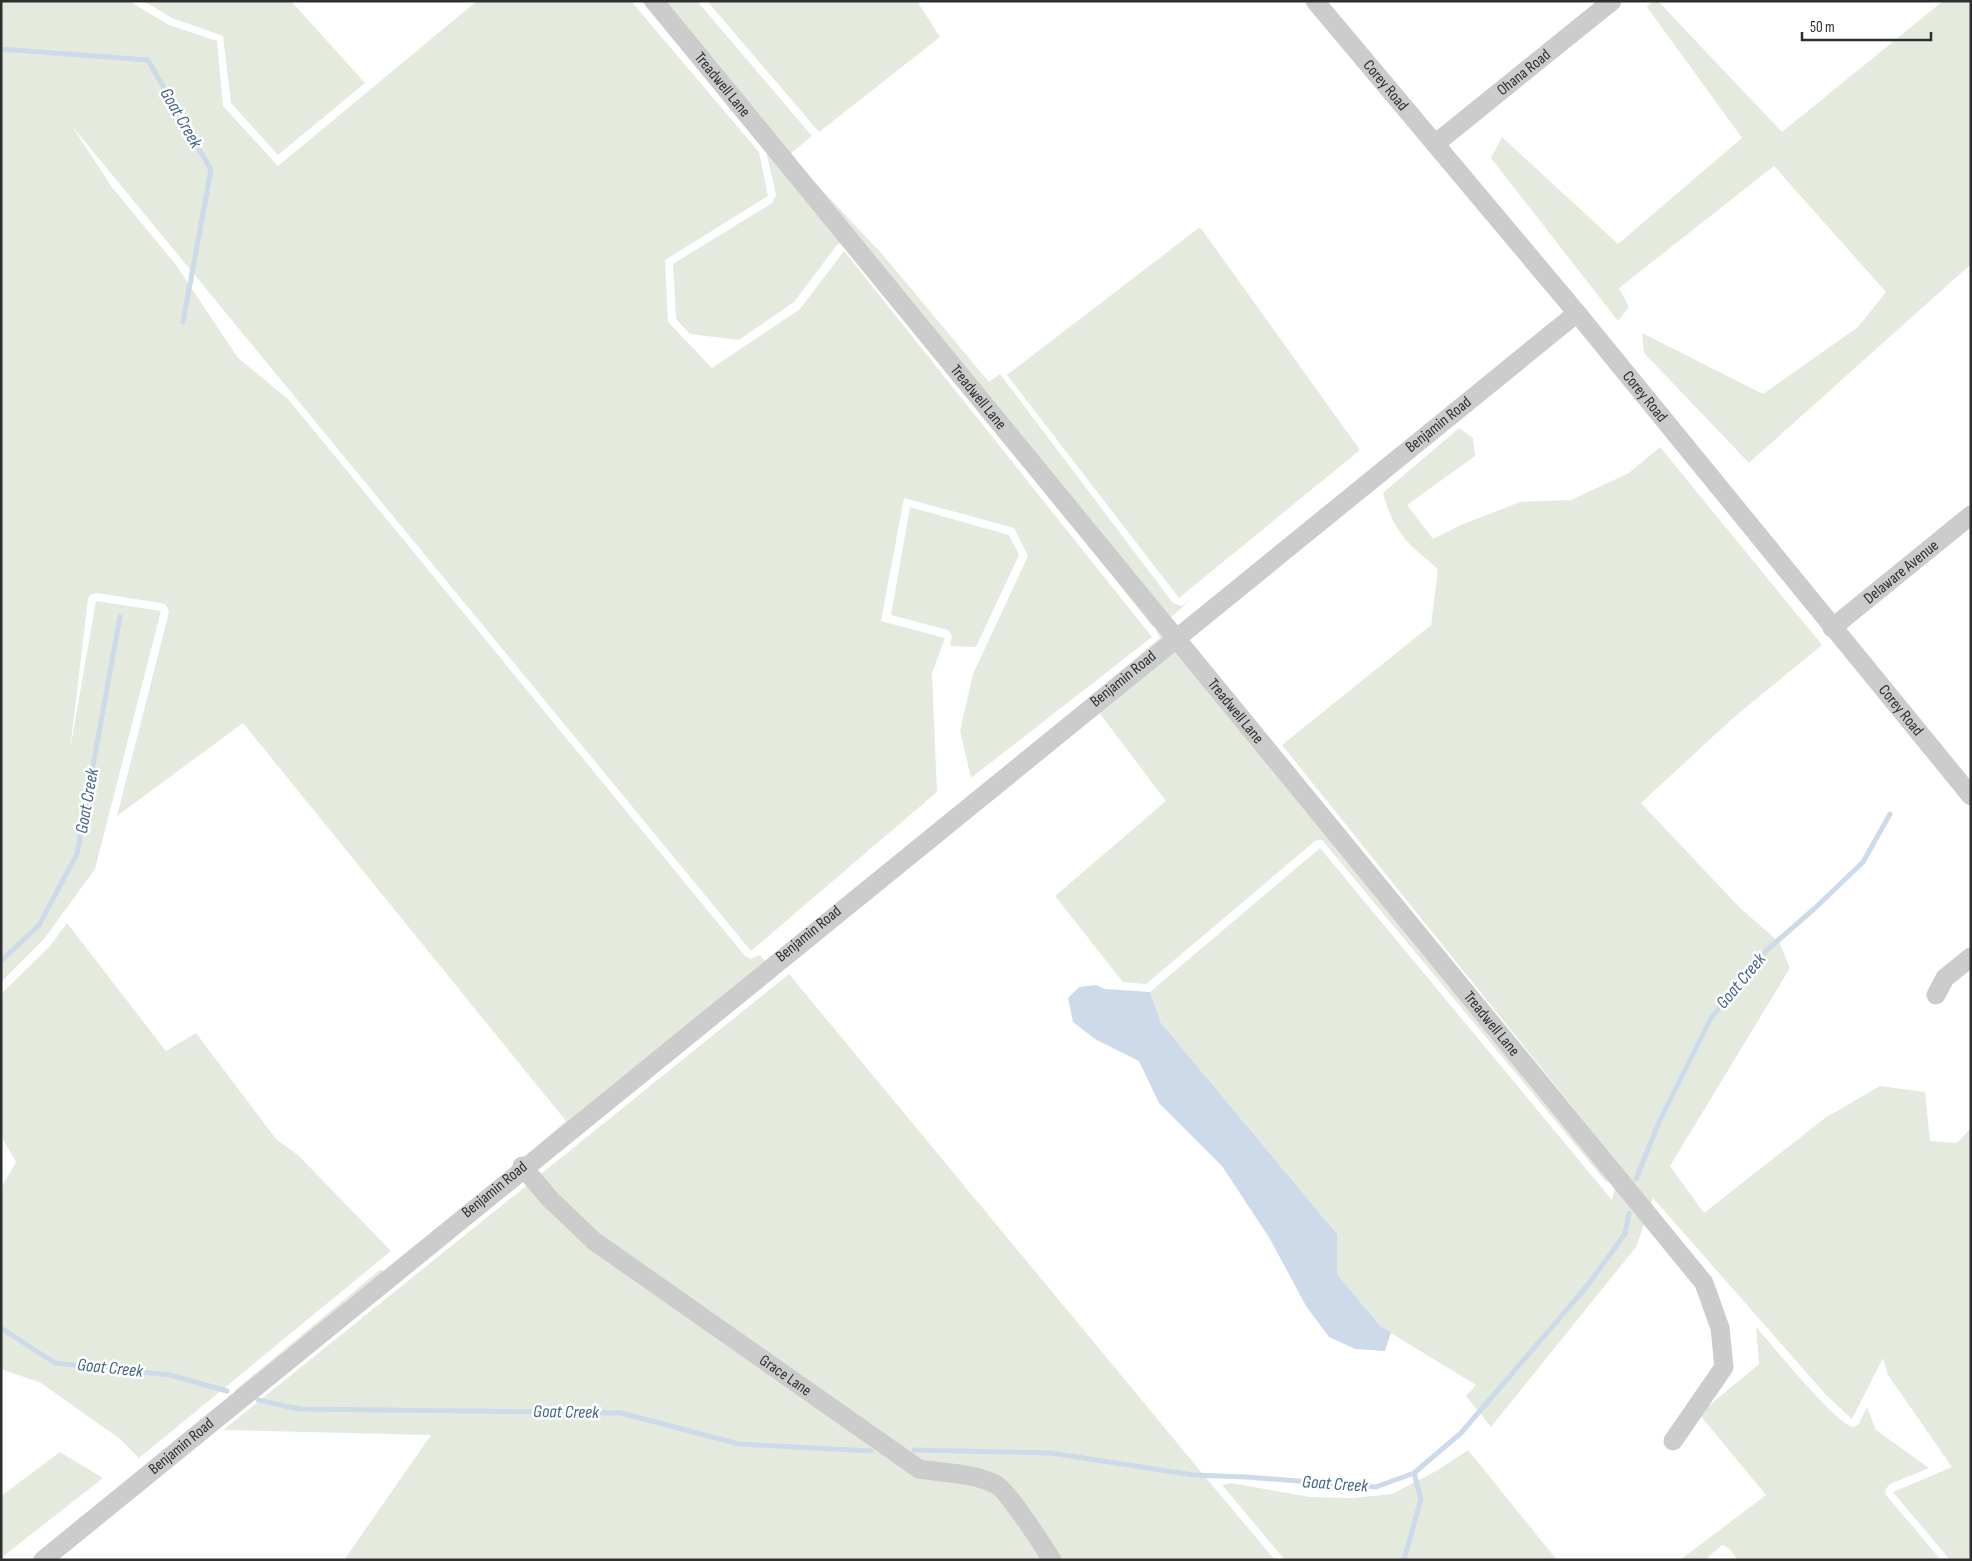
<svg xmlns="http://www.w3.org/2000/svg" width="1972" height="1561" font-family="'Sofia Sans Condensed',sans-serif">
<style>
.green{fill:#e4ebde}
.water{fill:#ccdae9}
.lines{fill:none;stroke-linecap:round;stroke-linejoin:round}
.stream{stroke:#ccdae9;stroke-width:5}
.minor{stroke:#ccc;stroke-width:19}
.labels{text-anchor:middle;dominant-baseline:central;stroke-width:5;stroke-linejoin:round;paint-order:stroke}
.street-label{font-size:16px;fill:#2f2f2f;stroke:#fff}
.water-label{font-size:18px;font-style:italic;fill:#45678a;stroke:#fff}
</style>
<rect width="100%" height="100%" fill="#fff"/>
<!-- green -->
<path class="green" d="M1 1H129L169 25 217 41 223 106 278 166 477 1H631L759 152 768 196 665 260 668 322 712 368 800 309 844 251 1152 637 971 778 960 731 973 674 1028 556 1014 528 904 498 881 621 945 638 932 673 937 792 751 951 72 126 111 186 176 265 238 358 288 399 745 956 751 959 760 955 776 974 255 1393 234 1391 381 1269 388 1277 566 1121 243 723 117 816 169 612 166 605 161 603 96 593 90 595 88 599 70 750 96 601 161 611 95 869 44 939 1 982Z
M144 1H291L365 83 278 155 231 103 223 36 172 18Z
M641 1H697L812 136 789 155 883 255 989 382 1000 374 1173 603 1182 606 1195 596 1163 624 1611 1169 1607 1183 1322 840 1315 841 1146 984 1123 982 1055 896 1166 801 1088 698 1160 638 1156 630 1161 625 1153 627 850 246 841 243 837 245 794 302 739 340 690 334 676 319 673 264 772 203 776 195 765 147Z
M707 1H917L940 37 819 132Z
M1652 1H1658L1782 132 1943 1H1971V264L1749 463 1644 353 1642 333 1763 394 1858 327 1886 292 1774 166 1619 288 1629 307 1618 321 1491 158 1502 137 1618 244 1742 138 1647 7Z
M1200 227 1360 450 1179 598 1007 375Z
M1459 428 1473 438 1475 456 1407 505 1433 539 1461 525 1520 502 1571 500 1629 473 1660 447 1822 645 1733 718 1641 803 1739 907 1779 942 1790 968 1670 1166 1704 1213 1825 1118 1880 1086 1925 1092 1930 1141 1957 1143 1971 1128V1560H1950L1893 1492 1952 1467 1888 1375 1883 1358 1852 1419 1827 1396 1653 1198 1636 1247 1491 1427 1466 1396 1476 1385 1381 1327 1337 1274V1234L1161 1023 1150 992 1320 848 1612 1200 1620 1166 1282 745 1431 625 1438 569C1407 543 1394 533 1383 493Z
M910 507 1009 535 1019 555 976 647 950 646 952 636 948 630 891 615Z
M67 923 166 1051 196 1033 276 1139 298 1155 391 1251 139 1458 120 1439 41 1383 1 1369V1188L16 1162 1 1136V994L50 946Z
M789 974 1207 1479 1275 1560H344L431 1435 223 1430Z
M1756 1327C1773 1346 1835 1423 1853 1427L1858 1425 1867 1407 1876 1430 1929 1468 1890 1484 1885 1490 1886 1495 1941 1560H1737L1730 1549 1722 1545 1705 1560H1680L1766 1495 1699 1414 1759 1364Z
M1468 1450 1557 1560H1285L1222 1485 1231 1483 1310 1497 1353 1498 1392 1494 1438 1470Z
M60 1452 103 1478 1 1558V1496Z"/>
<!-- water -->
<path class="water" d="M1096 985 1105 989 1150 992 1161 1023 1337 1234V1274L1381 1327 1391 1332 1385 1351 1355 1349 1329 1337 1306 1306 1270 1239 1222 1166 1159 1103 1139 1061 1095 1039 1073 1022 1068 998 1079 987Z"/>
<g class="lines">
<!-- stream -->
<path class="stream" d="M1 49 148 60 211 170 183 322
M1 961 39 925 77 854 120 617
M1636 1179 1659 1122 1711 1018 1759 957 1814 909 1863 862 1890 814
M1 1328 55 1363 170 1375 227 1391
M258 1400 299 1409 621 1413 739 1444 871 1451
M914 1450 1051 1453 1193 1475 1246 1477 1376 1487 1414 1473 1461 1433 1587 1286 1625 1234 1629 1213
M1404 1560 1421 1499 1414 1473"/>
<!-- minor -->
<g class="minor">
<path id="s1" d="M654 1 1704 1283 1720 1328 1724 1367 1673 1441"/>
<path id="s2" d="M1315 1 1577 313 1971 796"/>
<path id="s3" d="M1435 144 1612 1"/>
<path id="s4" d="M1832 628 1971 515"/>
<path d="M1936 995 1945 978 1971 957"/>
<path id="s5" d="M522 1166 550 1199 594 1241 919 1469C944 1473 972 1473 995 1484 1006 1488 1044 1547 1052 1560"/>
<path id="s6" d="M43 1560C551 1141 1063 726 1577 313"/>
</g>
</g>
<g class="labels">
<!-- street labels -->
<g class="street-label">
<text stroke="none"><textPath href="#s3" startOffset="114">Ohana Road</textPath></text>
<text stroke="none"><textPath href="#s1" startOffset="108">Treadwell Lane</textPath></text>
<text stroke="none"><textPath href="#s2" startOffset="110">Corey Road</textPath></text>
<text stroke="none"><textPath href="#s1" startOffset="512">Treadwell Lane</textPath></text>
<text stroke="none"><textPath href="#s2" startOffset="515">Corey Road</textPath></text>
<text stroke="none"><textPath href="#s6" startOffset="1799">Benjamin Road</textPath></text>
<text stroke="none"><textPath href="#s4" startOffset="89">Delaware Avenue</textPath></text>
<text stroke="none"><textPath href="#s6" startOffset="1394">Benjamin Road</textPath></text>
<text stroke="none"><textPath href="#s1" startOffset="918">Treadwell Lane</textPath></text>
<text stroke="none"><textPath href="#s2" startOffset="920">Corey Road</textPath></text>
<text stroke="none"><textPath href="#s6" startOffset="989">Benjamin Road</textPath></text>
<text stroke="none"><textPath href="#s1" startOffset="1322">Treadwell Lane</textPath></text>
<text stroke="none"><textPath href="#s6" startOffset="584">Benjamin Road</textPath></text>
<text stroke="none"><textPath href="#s5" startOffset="338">Grace Lane</textPath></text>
<text stroke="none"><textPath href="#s6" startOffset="179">Benjamin Road</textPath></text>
</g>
<!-- water labels -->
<g class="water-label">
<text transform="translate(181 118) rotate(60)">Goat Creek</text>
<text transform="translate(87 801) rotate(-80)">Goat Creek</text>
<text transform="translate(1741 981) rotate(-50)">Goat Creek</text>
<text transform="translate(110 1368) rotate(6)">Goat Creek</text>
<text transform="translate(566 1412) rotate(1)">Goat Creek</text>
<text transform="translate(1335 1484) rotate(4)">Goat Creek</text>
</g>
</g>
<!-- border -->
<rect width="1972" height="1561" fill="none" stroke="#2f2f2f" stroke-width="5"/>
<!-- scale -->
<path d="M1802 32v8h129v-8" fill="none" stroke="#2f2f2f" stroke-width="2.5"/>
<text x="1810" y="32" font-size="15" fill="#2f2f2f" stroke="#ffffff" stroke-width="4" paint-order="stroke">50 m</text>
</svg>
